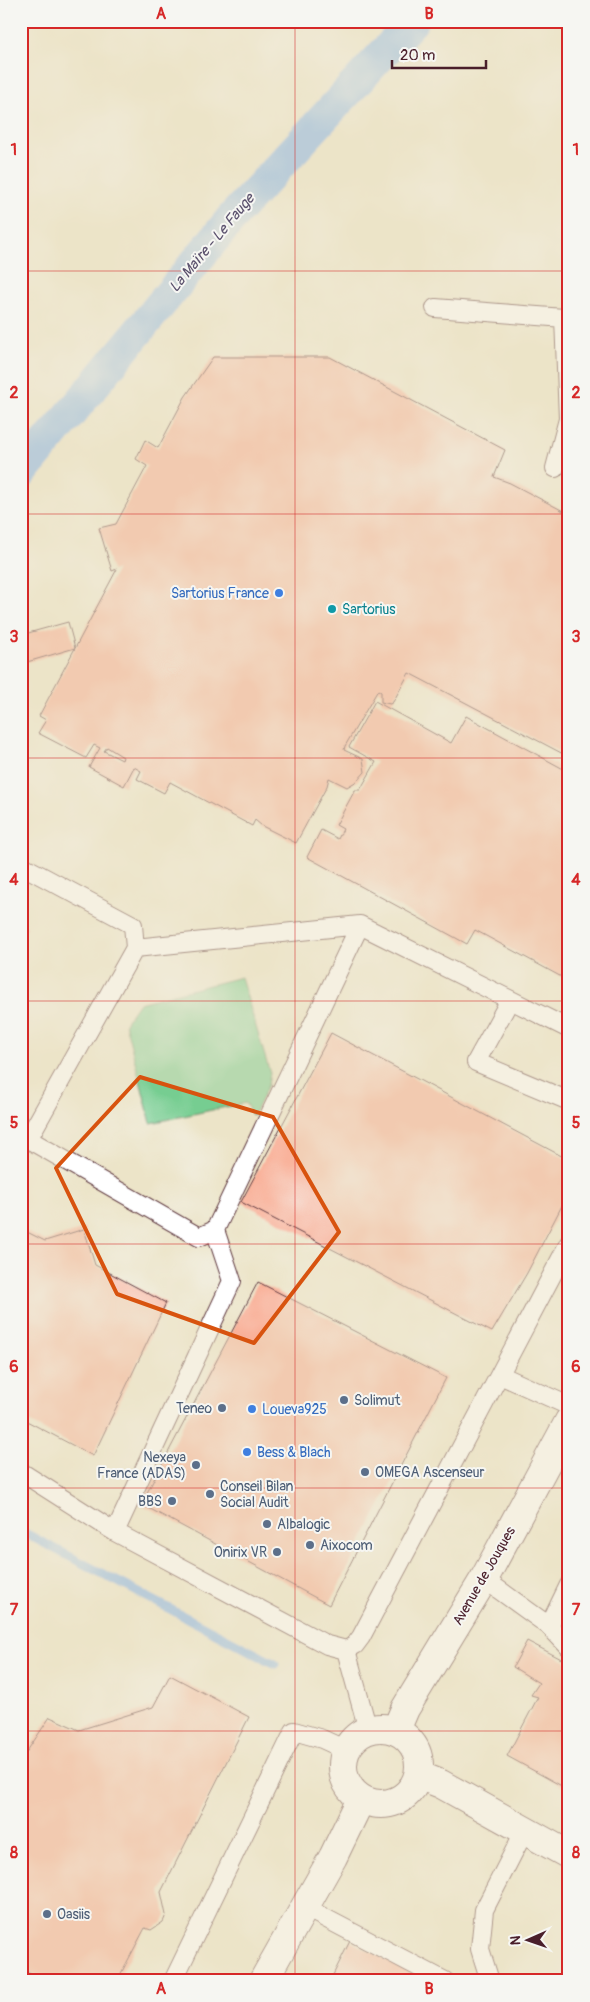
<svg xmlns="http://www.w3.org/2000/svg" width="590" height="2002" font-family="Pangolin,sans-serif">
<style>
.green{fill:#76cd91;stroke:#60765e}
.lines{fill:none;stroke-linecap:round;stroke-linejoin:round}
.stream{stroke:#7eb0ea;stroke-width:9}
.canal{stroke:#7eb0ea;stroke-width:32}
.building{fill:#f9ac93;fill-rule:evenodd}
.lane-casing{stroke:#623d43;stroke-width:20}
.street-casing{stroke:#623d43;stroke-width:30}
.lane{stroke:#fff;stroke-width:18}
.street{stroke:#fff;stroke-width:28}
.marked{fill:none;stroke:#d8530f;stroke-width:4;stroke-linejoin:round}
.grid{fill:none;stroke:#d62828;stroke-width:1;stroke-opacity:0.55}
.shop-dot{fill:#3f7fe0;stroke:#f6f6f2;stroke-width:2}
.culture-dot{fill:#0f9aa8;stroke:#f6f6f2;stroke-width:2}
.service-dot{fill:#5c6f8a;stroke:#f6f6f2;stroke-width:2}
.labels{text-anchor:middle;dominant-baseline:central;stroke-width:4;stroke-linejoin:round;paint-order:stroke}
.shop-label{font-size:14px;fill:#366cbe;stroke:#f6f6f2;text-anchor:start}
.culture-label{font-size:14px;fill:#0d838f;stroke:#f6f6f2;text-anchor:start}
.service-label{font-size:14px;fill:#4e5e75;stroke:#f6f6f2;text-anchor:start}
.street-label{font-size:14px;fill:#4a1f2b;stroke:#f6f6f2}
.water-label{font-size:15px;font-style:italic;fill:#5c526e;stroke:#f6f6f2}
.neatline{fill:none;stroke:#d62828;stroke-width:2}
.grid-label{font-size:16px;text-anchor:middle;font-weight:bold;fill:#d62828}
</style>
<rect width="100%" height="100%" fill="#f6f6f2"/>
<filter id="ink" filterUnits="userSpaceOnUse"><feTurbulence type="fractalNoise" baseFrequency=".02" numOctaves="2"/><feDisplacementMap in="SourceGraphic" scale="10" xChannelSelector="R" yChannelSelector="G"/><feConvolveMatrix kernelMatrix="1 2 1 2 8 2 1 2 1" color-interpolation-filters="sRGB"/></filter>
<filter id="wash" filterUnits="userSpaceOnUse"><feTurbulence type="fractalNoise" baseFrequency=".0096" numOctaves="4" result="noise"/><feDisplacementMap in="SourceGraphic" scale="20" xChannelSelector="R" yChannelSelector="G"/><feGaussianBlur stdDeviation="1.12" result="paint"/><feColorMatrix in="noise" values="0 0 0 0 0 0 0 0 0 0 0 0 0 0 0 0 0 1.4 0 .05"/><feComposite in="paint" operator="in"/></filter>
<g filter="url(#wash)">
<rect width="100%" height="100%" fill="#ece4c8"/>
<!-- green -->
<path class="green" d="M241 977 270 1073 268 1085 253 1116 245 1103 151 1123 125 1023 139 1003Z"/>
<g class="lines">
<!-- stream -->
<path class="stream" d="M21 1531 275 1664"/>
<!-- canal -->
<path class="canal" d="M21 474 235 214 413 21"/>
</g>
<g id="blocks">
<!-- building -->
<path class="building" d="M213 357H330L505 450 494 477 510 483 569 514V757L409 673 393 702 390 704 381 702V692L378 690 345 746 344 750 363 759 365 772 357 781 347 787 329 778 327 786 296 843 262 826 255 820 252 826 170 782 164 793 137 779 141 771 134 767 124 786 89 767 100 748 94 745 86 758 38 733 46 720 39 716 117 569 112 571 99 528 116 524 147 466 136 459 145 440 158 448 185 397ZM107 747 123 757 122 760 104 751Z
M68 622 75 648 27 662 21 643V635Z
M375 701 451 743 466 716 569 772V981L475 930 467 944 307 857 321 830 338 839 343 829 336 825 355 790H360L376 762 349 747Z
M21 924 27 927 21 939Z
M331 1033 569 1160V1192L527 1273 492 1332 241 1202Z
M21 1229 45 1241 84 1229 95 1265 166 1303 93 1456 21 1418Z
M258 1282 446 1378 329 1605 141 1504Z
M527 1641 569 1663V1790L507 1756 538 1697 531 1695 539 1683 513 1667Z
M170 1675 249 1717 161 1892 166 1915 163 1922 151 1930 145 1928 117 1981H45L21 1969V1760L50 1717 79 1730 153 1707Z
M350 1941 429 1981H330Z"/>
</g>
</g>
<g filter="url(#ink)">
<use href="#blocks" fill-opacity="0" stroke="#623d43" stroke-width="1"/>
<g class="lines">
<!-- lane casing -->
<g class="lane-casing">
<path id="lane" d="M435 308 564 318 568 419 555 468
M21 865 133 925 135 948
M510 1000 476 1062 569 1101
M569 1029 360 925 215 1230 232 1281 115 1532 327 1645 346 1650 355 1645 361 1637 569 1243
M215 1230 199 1237 28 1139 135 948 360 925
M500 1375 569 1406
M21 1472 115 1532
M484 1579 549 1626 569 1647
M549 1626 569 1585
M346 1650 368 1730
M304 1907 445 1981
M173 1981 294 1731 322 1739 346 1750
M490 1981 480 1949 484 1910 525 1830"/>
</g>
<!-- street casing -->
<g class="street-casing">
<path id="street" d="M343 1766a38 38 0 1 1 76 0a38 38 0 1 1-76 0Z
M396 1730 405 1709 484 1579 569 1421
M418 1775 441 1784 569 1855
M263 1981 333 1857 361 1799"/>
</g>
<!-- lane -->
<use href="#lane" class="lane"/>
<!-- street -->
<use href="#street" class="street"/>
</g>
</g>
<!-- marked area -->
<path d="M0 0H590V2002H0ZM140 1077 273 1117 339 1232 254 1343 117 1294 56 1168Z" fill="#ece4c8" fill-opacity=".55" fill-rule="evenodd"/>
<path class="marked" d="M140 1077 273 1117 339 1232 254 1343 117 1294 56 1168Z"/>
<!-- grid -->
<path class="grid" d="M295 21V1981M21 271H569M21 514H569M21 758H569M21 1001H569M21 1244H569M21 1488H569M21 1731H569"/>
<!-- markers -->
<g class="shop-dot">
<circle cx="279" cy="593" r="5"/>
<circle cx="252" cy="1409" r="5"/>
<circle cx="247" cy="1452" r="5"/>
</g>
<circle class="culture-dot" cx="332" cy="609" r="5"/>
<g class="service-dot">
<circle cx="344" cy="1400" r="5"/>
<circle cx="222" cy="1408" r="5"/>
<circle cx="196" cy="1465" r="5"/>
<circle cx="365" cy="1472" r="5"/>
<circle cx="210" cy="1494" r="5"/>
<circle cx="172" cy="1501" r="5"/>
<circle cx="267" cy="1524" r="5"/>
<circle cx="310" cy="1545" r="5"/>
<circle cx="277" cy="1552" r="5"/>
<circle cx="47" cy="1914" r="5"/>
</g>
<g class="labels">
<!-- shop labels -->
<g class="shop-label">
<text x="269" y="593" text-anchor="end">Sartorius France</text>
<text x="262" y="1409">Loueva925</text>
<text x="257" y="1452">Bess &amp; Blach</text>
</g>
<!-- culture labels -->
<g class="culture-label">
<text x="342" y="609">Sartorius</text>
</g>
<!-- service labels -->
<g class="service-label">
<text x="354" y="1400">Solimut</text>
<text x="212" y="1408" text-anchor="end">Teneo</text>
<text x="186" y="1457" text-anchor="end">Nexeya<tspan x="186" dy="16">France (ADAS)</tspan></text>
<text x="375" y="1472">OMEGA Ascenseur</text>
<text x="220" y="1486">Conseil Bilan<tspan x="220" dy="16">Social Audit</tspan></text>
<text x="162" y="1501" text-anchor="end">BBS</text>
<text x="277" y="1524">Albalogic</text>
<text x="320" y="1545">Aixocom</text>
<text x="267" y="1552" text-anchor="end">Onirix VR</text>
<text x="57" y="1914">Oasiis</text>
</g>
<!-- street labels -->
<g class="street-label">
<text transform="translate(484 1576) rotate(-60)">Avenue de Jouques</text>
</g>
<!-- water labels -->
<g class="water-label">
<text transform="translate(212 243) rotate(-50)">La Maïre - Le Fauge</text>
</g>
</g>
<!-- margin -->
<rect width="590" height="2002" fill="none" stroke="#f6f6f2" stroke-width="55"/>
<!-- north arrow -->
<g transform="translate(528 1940) rotate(268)" stroke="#f6f6f2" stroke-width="4" paint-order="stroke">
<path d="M0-4L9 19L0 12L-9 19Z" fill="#4a1f2b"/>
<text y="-8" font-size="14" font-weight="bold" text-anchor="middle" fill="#4a1f2b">N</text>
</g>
<!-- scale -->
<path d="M392 60v8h94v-8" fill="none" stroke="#4a1f2b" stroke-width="2.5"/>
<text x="400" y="60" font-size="15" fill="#4a1f2b" stroke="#f6f6f2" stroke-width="4" paint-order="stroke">20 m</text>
<rect x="28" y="28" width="534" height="1946" class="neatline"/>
<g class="grid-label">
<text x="161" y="19">A</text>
<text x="429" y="19">B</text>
<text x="14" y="155">1</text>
<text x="576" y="155">1</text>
<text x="14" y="398">2</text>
<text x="576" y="398">2</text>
<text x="14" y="642">3</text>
<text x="576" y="642">3</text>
<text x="14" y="885">4</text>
<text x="576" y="885">4</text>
<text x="14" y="1128">5</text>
<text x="576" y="1128">5</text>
<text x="14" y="1372">6</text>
<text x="576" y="1372">6</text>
<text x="14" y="1615">7</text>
<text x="576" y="1615">7</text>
<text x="14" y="1858">8</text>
<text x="576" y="1858">8</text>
<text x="161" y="1994">A</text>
<text x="429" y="1994">B</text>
</g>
</svg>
